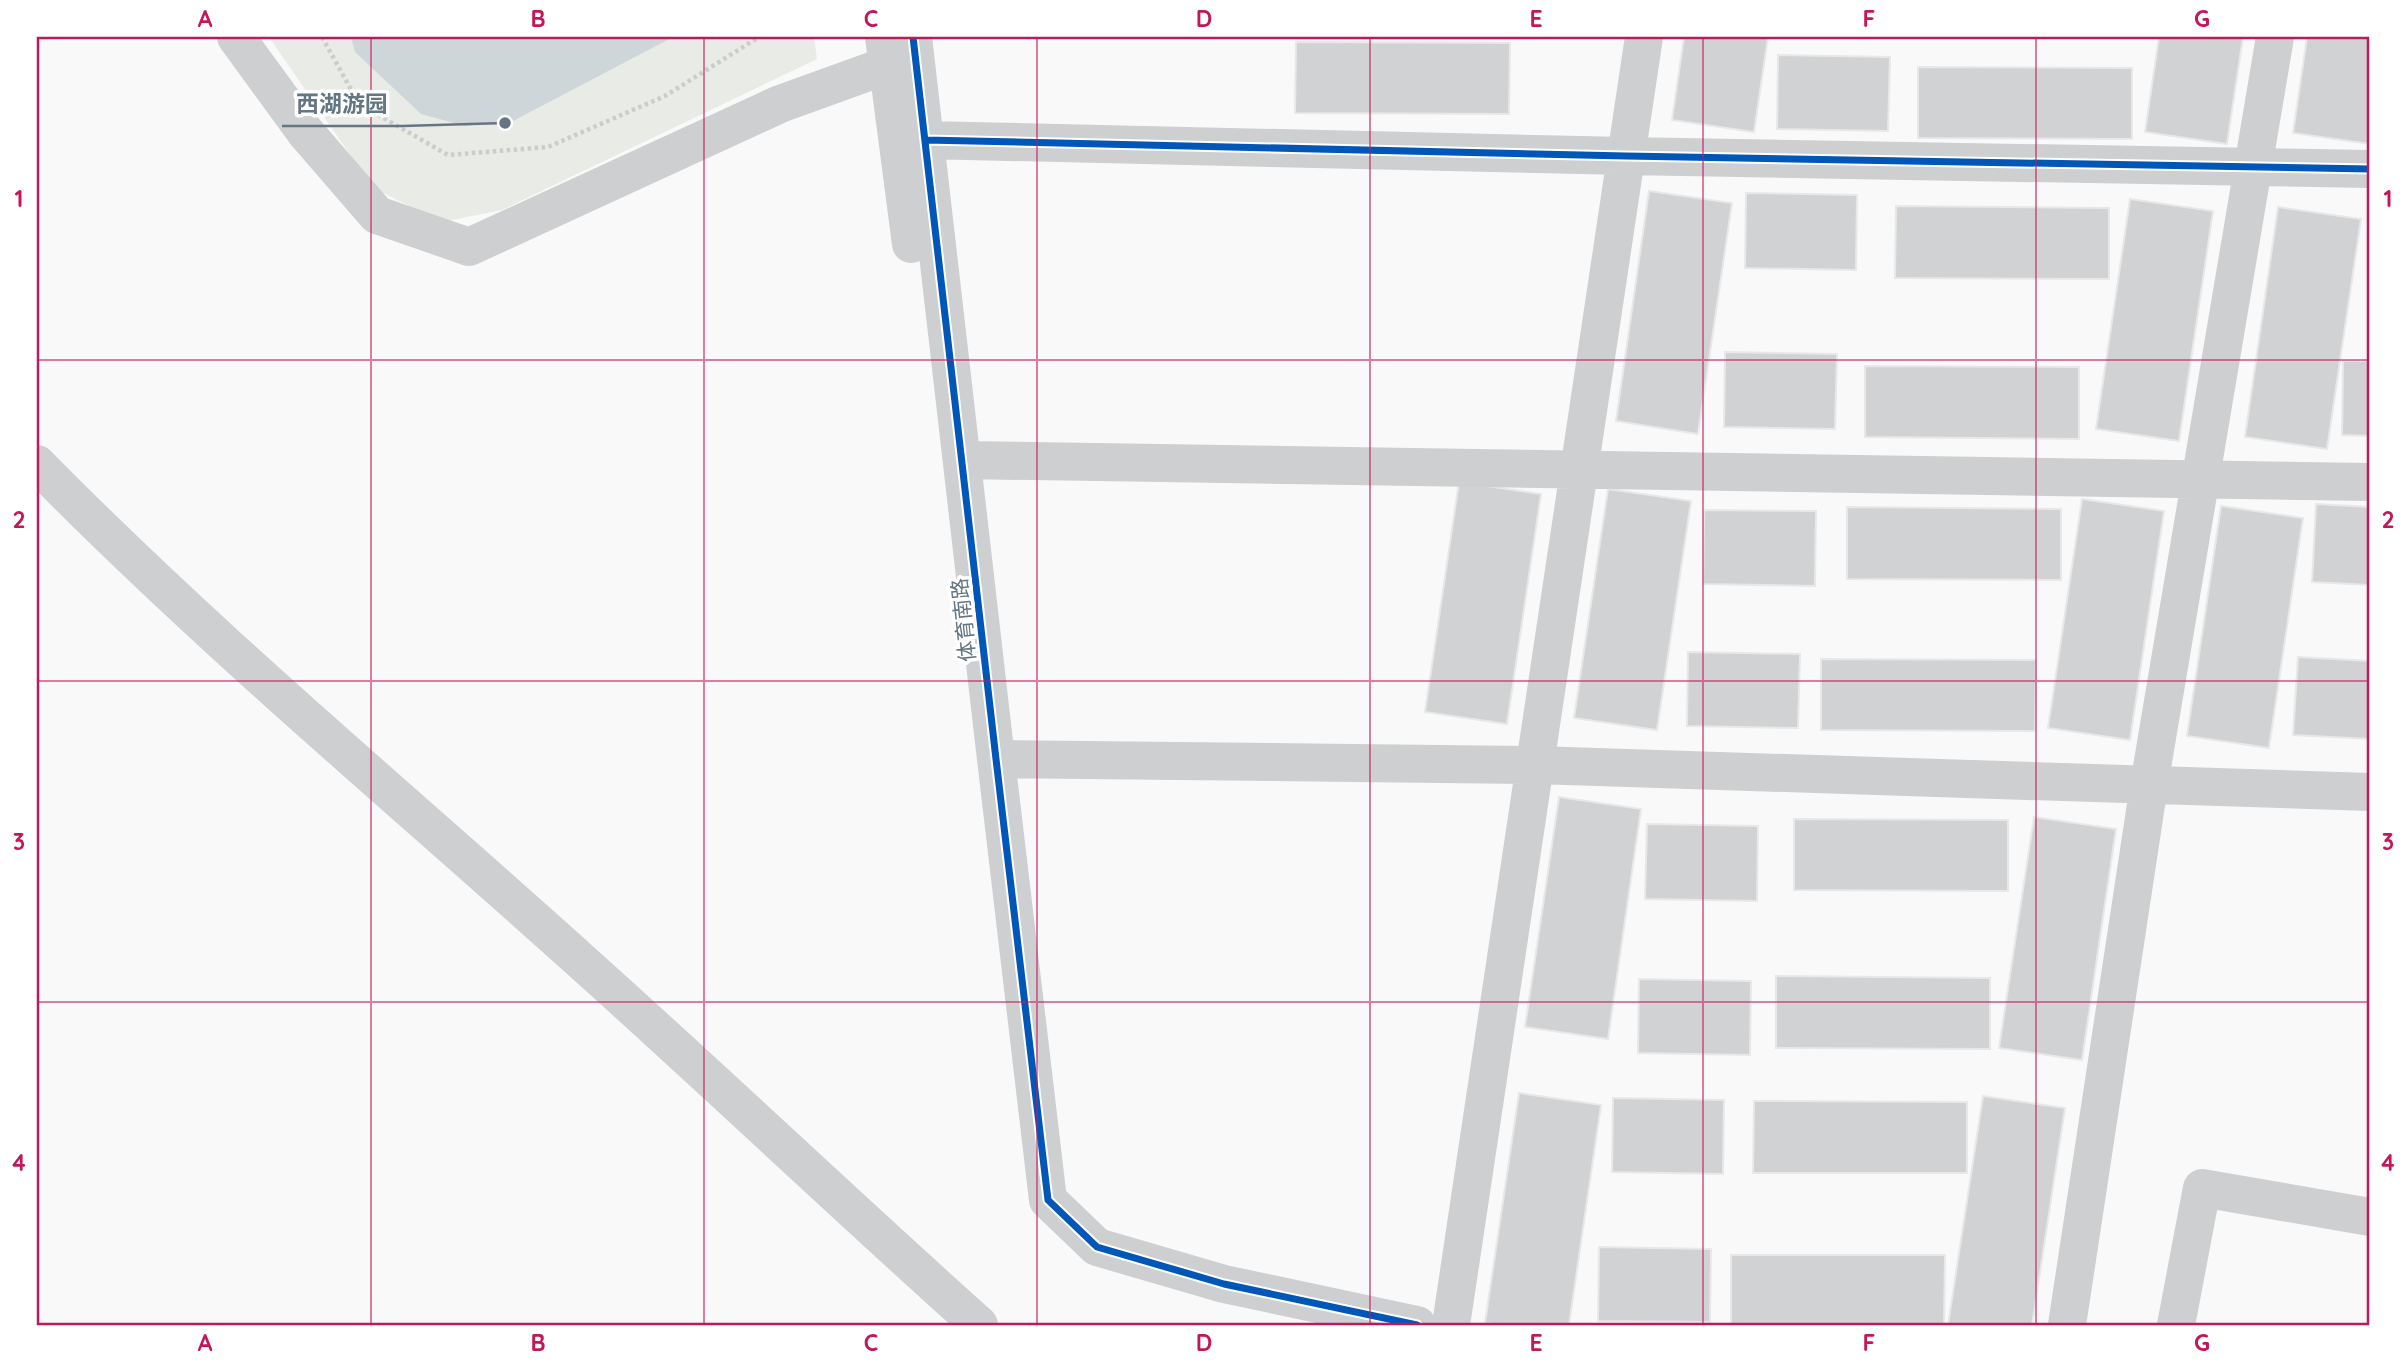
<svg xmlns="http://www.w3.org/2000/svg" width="2407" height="1362" font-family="Quicksand,'Noto Sans SC',sans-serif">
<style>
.green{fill:#e8ebe6}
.water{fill:#ced6d9}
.building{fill:#d0d2d3;stroke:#e8e8e8;stroke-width:2}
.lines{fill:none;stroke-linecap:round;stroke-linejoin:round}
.path{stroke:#cbcccd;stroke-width:4.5;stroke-dasharray:3.5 3.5;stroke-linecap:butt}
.minor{stroke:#cecfd0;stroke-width:38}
.cycleway-casing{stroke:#fff;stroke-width:11}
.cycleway{stroke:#0057b8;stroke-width:7}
.grid{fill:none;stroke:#c2185b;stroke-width:2;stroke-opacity:0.55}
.labels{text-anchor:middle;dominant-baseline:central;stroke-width:7;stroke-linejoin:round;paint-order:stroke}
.street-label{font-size:21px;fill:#657683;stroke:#fff}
.leader{fill:none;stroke:#657683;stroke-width:2.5}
.callout-dot{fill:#657683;stroke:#fff;stroke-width:2.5}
.callout-label{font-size:23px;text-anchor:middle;font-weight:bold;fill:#657683;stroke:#fff;stroke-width:7;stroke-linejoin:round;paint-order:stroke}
.neatline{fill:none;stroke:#c2185b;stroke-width:2.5}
.grid-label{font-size:23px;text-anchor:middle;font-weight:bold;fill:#c2185b}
</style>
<rect width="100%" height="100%" fill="#f9f9f9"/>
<!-- green -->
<path class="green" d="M269 37H814L817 59 502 210 442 222 373 188Z"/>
<!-- water -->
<path class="water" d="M351 37H673L513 121 465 126 421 114 355 52Z"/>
<!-- building -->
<path class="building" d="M1684 37H1768L1754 132 1672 120Z
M2159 37H2243L2227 144 2145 132Z
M2307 37H2370V144L2293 133Z
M1296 42 1510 43 1509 114 1295 113Z
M1778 55 1890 57 1888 131 1777 129Z
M1918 67 2132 68V139L1918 138Z
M1649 191 1732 203 1698 434 1616 421Z
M1746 193 1857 195 1856 270 1745 268Z
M2130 199 2213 211 2179 441 2096 429Z
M1896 206 2109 208V279L1895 278Z
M2278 207 2361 219 2327 449 2245 437Z
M1725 352 1837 354 1835 429 1724 427Z
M2343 361H2370V436L2342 435Z
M1865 366 2079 367V439L1865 437Z
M1459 482 1541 494 1507 724 1425 712Z
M1608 489 1691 501 1657 730 1574 718Z
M2082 499 2164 511 2130 740 2048 728Z
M2316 504 2370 507V585L2312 582Z
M2221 506 2303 518 2269 748 2187 736Z
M1847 507 2061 509V580L1847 579Z
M1704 510 1816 511 1815 586 1703 584Z
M1688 652 1800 654 1798 728 1687 726Z
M2298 657 2370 661V739L2293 735Z
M1821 659 2036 660 2035 731 1821 730Z
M1559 797 1641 809 1608 1039 1525 1027Z
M2034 817 2116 829 2082 1060 1999 1048Z
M1794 819 2008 820V891L1794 890Z
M1647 824 1758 826 1757 901 1645 899Z
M1776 976 1990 978V1049L1776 1048Z
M1639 979 1751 981 1750 1055 1638 1053Z
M1519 1093 1601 1105 1569 1325H1501L1485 1323Z
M1983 1096 2065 1108 2032 1325H1948Z
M1613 1098 1724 1100 1723 1174 1612 1172Z
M1754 1101 1967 1102V1173H1753Z
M1599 1247 1711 1249 1710 1322 1598 1321Z
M1731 1255H1945L1944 1325H1731Z"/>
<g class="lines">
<!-- path -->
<path class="path" d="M322 37 359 104 448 155 548 147 665 96 759 37"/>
<!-- minor -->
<path class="minor" d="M236 37 306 133 377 215 469 247 780 104 888 65 911 60
M884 37 911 244
M913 37 996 759 1048 1200 1097 1247 1224 1284 1417 1325
M925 140 1626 156 2370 169
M962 460 2370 482
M37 464C209 639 399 797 581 961 715 1081 845 1205 979 1325
M996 759 1536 765 2370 792
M1451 1325 1644 37
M2067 1325 2149 785 2275 37
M2176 1325 2202 1188 2370 1217"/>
<!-- cycleway casing -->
<g class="cycleway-casing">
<path id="cycleway" d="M913 37 996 759 1048 1200 1097 1247 1224 1284 1417 1325
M925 140 1626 156 2370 169"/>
</g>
<!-- cycleway -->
<use href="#cycleway" class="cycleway"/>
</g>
<!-- grid -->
<path class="grid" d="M371 37V1325M704 37V1325M1037 37V1325M1370 37V1325M1703 37V1325M2036 37V1325M37 360H2370M37 681H2370M37 1002H2370"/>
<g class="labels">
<!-- street labels -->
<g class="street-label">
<text transform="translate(963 620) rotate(-96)">体育南路</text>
</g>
</g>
<!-- callouts -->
<path class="leader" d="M505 123L402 126H282"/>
<circle class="callout-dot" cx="505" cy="123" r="7"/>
<g class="callout-label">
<text x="342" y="112">西湖游园</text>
</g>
<!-- border -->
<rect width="2407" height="1362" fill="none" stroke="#ffffff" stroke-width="77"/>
<rect x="38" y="38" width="2330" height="1286" class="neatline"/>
<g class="grid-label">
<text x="205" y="27">A</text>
<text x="538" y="27">B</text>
<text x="871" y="27">C</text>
<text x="1204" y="27">D</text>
<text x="1536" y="27">E</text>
<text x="1869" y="27">F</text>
<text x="2202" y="27">G</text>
<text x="19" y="207">1</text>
<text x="2388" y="207">1</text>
<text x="19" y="528">2</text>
<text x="2388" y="528">2</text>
<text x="19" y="850">3</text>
<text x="2388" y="850">3</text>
<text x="19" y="1171">4</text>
<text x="2388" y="1171">4</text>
<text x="205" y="1351">A</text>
<text x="538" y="1351">B</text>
<text x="871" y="1351">C</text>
<text x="1204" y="1351">D</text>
<text x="1536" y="1351">E</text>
<text x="1869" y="1351">F</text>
<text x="2202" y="1351">G</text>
</g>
</svg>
